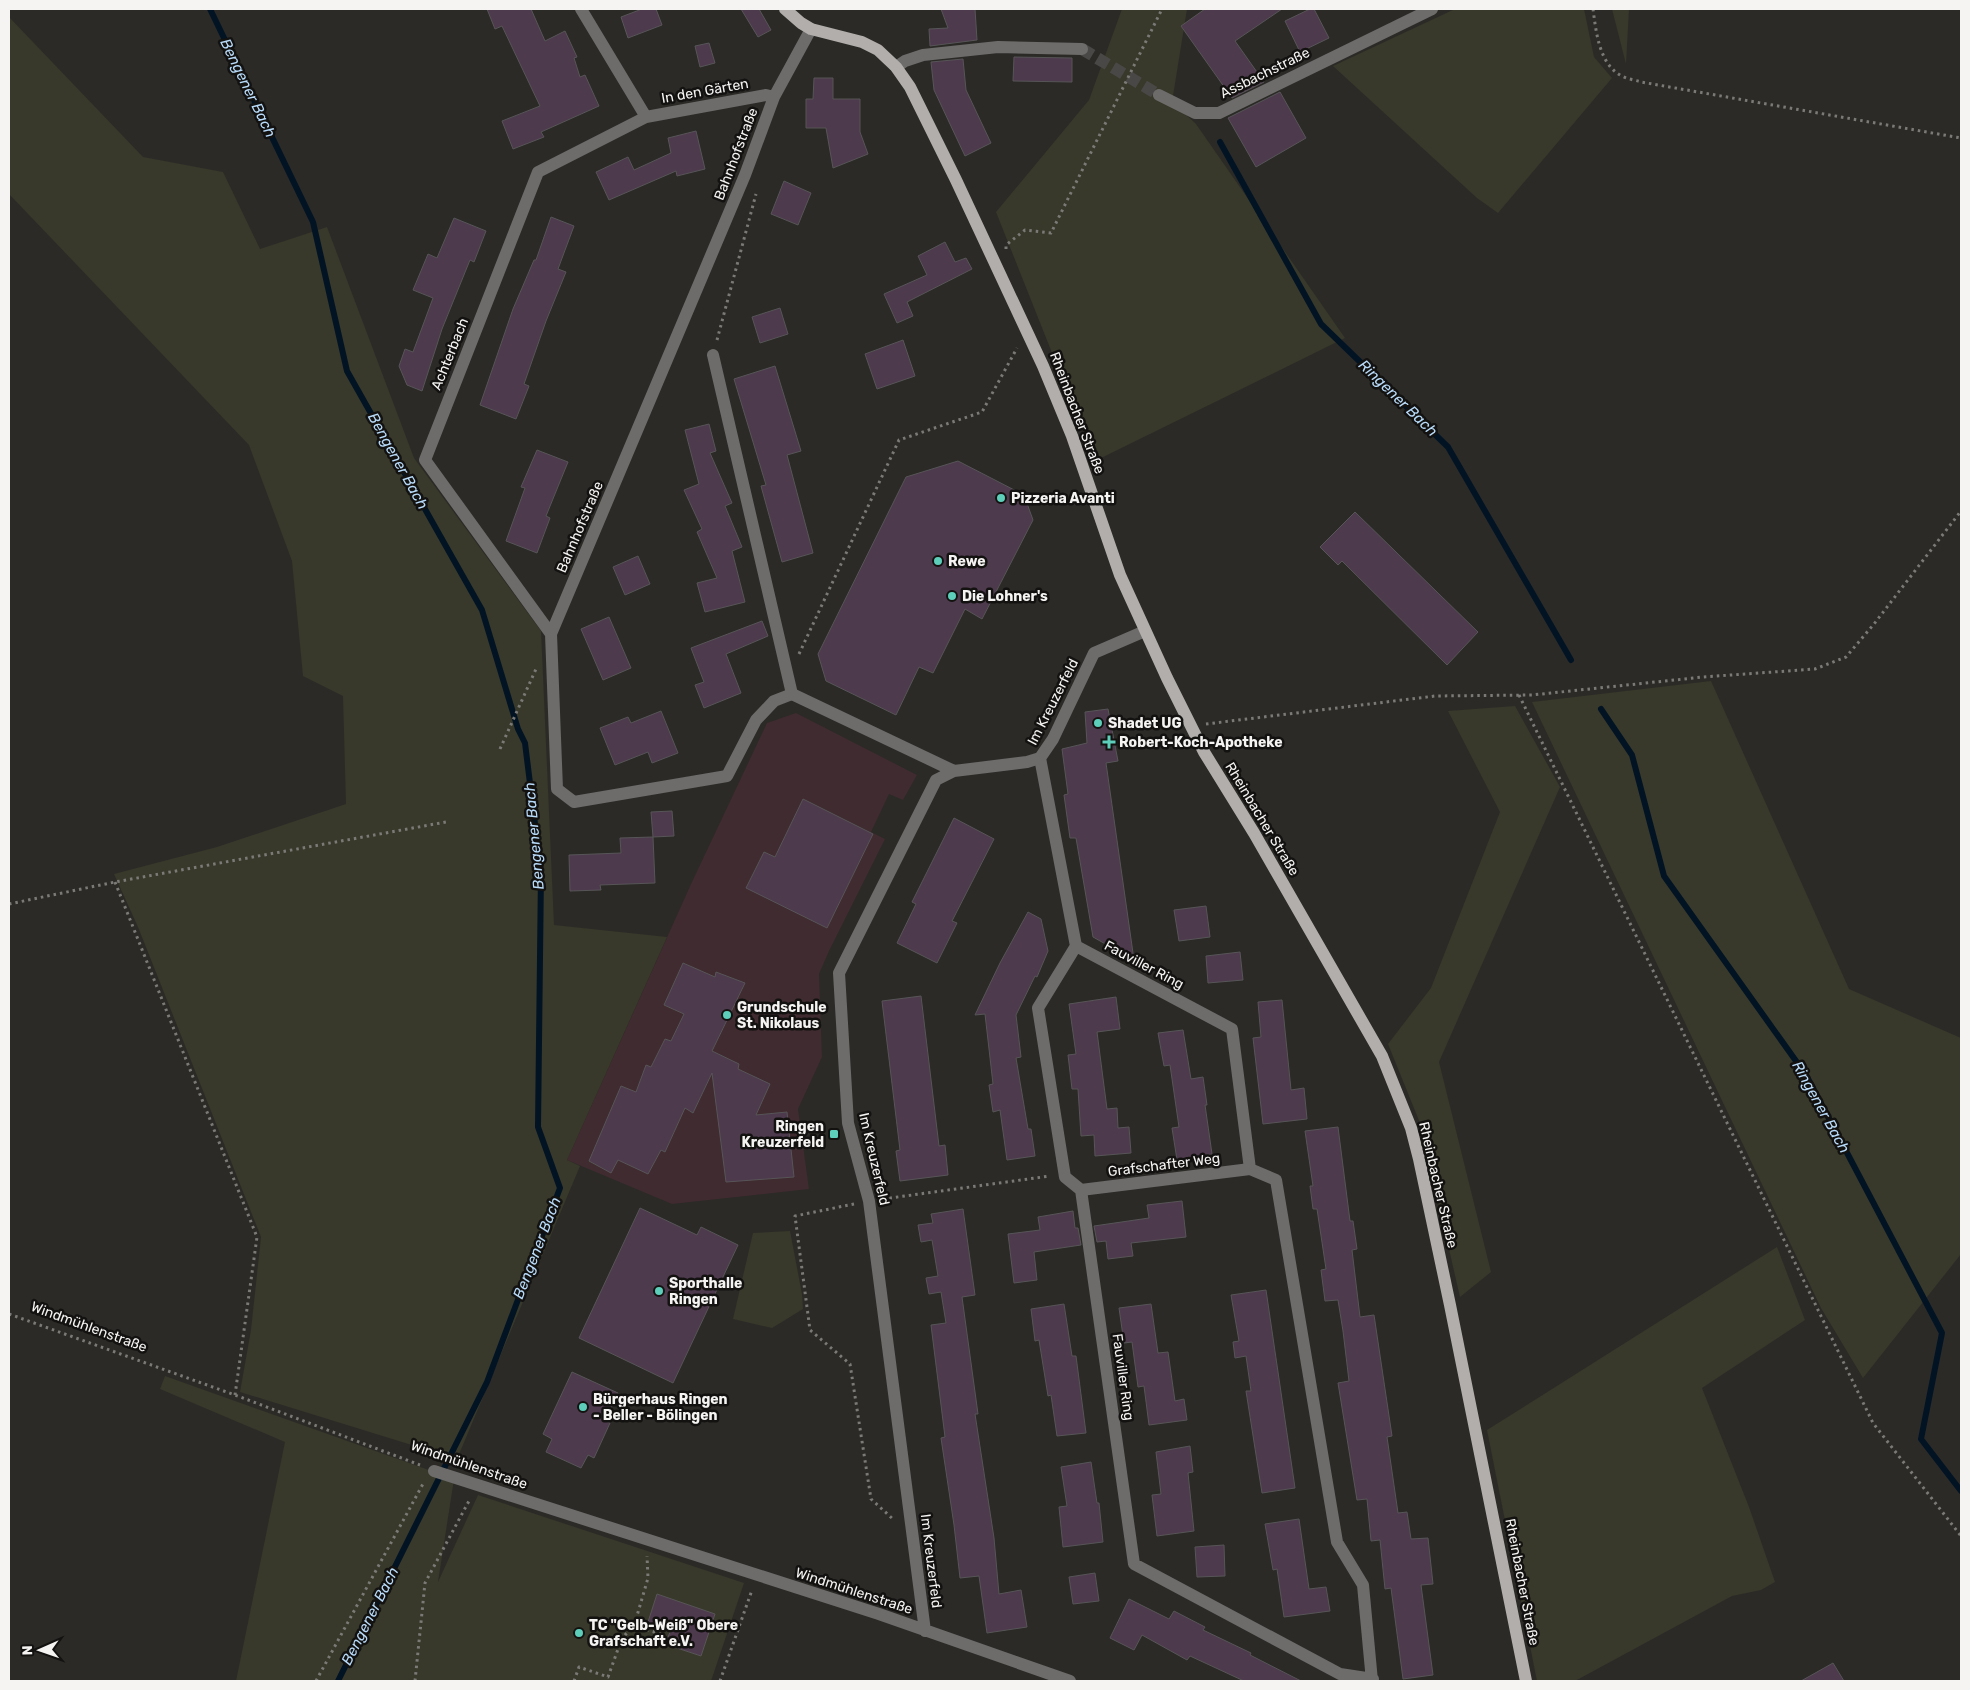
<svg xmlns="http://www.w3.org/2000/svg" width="1970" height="1690" font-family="Rubik,sans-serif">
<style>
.education{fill:#3f2b30}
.green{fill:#38392a}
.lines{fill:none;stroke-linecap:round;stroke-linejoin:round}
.stream{stroke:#021424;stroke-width:6}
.building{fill:#4e3a4d;stroke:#575557}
.minor-tunnel{stroke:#494846;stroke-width:12;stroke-dasharray:12 6;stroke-linecap:butt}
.path{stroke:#7b7a77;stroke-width:3;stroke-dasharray:2.5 4;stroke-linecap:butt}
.minor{stroke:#6d6c6b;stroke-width:12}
.major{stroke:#b1aeac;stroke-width:12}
.poi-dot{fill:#5cceba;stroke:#131211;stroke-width:2}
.labels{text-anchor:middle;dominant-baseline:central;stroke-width:5;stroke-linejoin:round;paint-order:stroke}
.street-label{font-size:14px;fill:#f5f4f3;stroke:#131211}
.poi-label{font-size:14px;font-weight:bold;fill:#f5f4f3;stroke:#131211;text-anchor:start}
.water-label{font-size:15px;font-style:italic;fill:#b8dbfa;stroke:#131211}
</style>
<rect width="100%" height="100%" fill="#2b2a27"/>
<!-- education -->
<path class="education" d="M796 713 917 775 903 800 889 794 871 832 885 839 829 951 819 974 822 1057 798 1109 809 1189 672 1204 567 1160 691 884 767 723Z"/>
<!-- green -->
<path class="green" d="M1122 9H1187L1172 102 1196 124 1345 338 1095 461 996 212 1089 100Z
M1455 9H1584L1594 57 1612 78 1498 213 1477 198 1333 66Z
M1612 9H1629L1626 64Z
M9 17 143 157 223 172 260 249 327 227 414 458 541 631 554 925 667 937 567 1160 580 1166 457 1459 240 1392 251 1330 261 1237 138 927 114 874 217 847 346 804 343 696 303 676 292 561 249 445 9 194Z
M1711 681 1849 989 1961 1038V1254L1863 1378 1821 1308 1532 702Z
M1515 706 1560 787 1439 1062 1491 1272 1460 1297 1420 1123 1388 1044 1431 988 1500 812 1448 711Z
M790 1231 802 1294 803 1309 772 1328 733 1319 753 1233Z
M1777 1247 1805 1320 1702 1388 1749 1507 1775 1582 1761 1590 1732 1596 1575 1681H1537L1487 1430Z
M165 1376 454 1479 438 1582 478 1495 744 1583 711 1681H236L285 1442 160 1389Z"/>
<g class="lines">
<!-- stream -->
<path class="stream" d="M210 9 313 222 347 371 482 610 518 729 525 743 541 872 538 1127 560 1188 487 1382 338 1681
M1220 142 1321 324 1448 447 1571 660
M1601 709 1632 755 1664 876 1806 1075 1942 1333 1921 1439 1961 1491"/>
</g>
<!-- building -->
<path class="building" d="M487 9H531L545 41 565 31 577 57 574 58 580 77 585 75 599 106 541 132 544 137 513 149 502 121 540 106 502 26 495 29Z
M642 9H656L662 25 628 38 621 17Z
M741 9H759L771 30 758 37Z
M941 9H975L977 40 930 46 929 29 948 28Z
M1205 9H1282L1235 41 1264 82 1232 98 1181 26Z
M1310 9H1314L1329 38 1300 52 1285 21Z
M709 43 715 63 700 67 695 46Z
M1014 57 1072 58V82L1013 81Z
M963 59 966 90 991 143 965 156 934 90 931 62Z
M814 78H833V99H860V132L868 154 833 168 826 128H806V99H813Z
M1280 92 1306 138 1256 167 1228 118Z
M696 131 705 169 677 176 676 171 609 200 596 172 628 157 634 170 671 153 668 138Z
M784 181 811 193 798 225 771 214Z
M551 217 574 226 558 269 566 272 546 321 524 384 529 386 516 419 480 405 513 309 534 260H536Z
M454 218 486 231 474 262 470 260 442 329 422 391 407 385 399 366 405 349 413 352 433 298 413 290 428 254 437 258Z
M945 242 955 262 966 258 972 269 907 302 913 316 897 323 884 294 927 275 918 256Z
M780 308 788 334 760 343 752 317Z
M903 340 915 376 877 389 865 354Z
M775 366 801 451 787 455 813 553 782 562 761 486 766 485 734 379Z
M709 424 716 451 710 453 732 503 725 506 742 547 732 551 745 602 705 612 697 583 717 578 697 532 702 529 684 490 699 484 685 430Z
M537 450 568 462 546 516 550 518 537 553 506 541 525 488 521 487Z
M958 461 1024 495 1033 520 982 619 965 609 933 673 919 667 896 715 826 681 818 654 906 477Z
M1355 512 1478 632 1447 665 1342 561 1338 565 1320 547Z
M638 556 650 584 625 595 613 567Z
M609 617 631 668 603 680 581 629Z
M762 621 768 636 726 654 741 693 704 708 695 685 704 682 691 648Z
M1108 709 1118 761 1106 763 1134 960 1093 937 1076 838H1070L1064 795 1068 794 1062 749 1087 743 1085 712Z
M661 711 678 753 652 763 648 752 615 765 600 728 628 717 631 723Z
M803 799 873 834 827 928 746 888 764 852 775 857Z
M672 811 674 836 653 837 651 812Z
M954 818 994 839 952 921 957 923 937 963 897 943 916 904 912 902Z
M653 837 655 883 600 885 601 890 570 891 569 855 621 853 620 838Z
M1206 906 1210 937 1179 941 1174 910Z
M1028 912 1041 919 1048 951 1037 977 1035 976 1016 1015 1021 1057 1016 1058 1028 1129H1031L1035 1156 1007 1160 1000 1110 993 1112 989 1085 993 1084 985 1014 975 1015 1000 963Z
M1240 952 1243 980 1208 983 1206 956Z
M683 963 715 977 716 972 745 983 712 1051 739 1064 738 1069 770 1084 756 1115 787 1112 794 1177 726 1182 712 1073 693 1113 685 1108 665 1152 661 1150 648 1174 618 1160 611 1173 589 1161 621 1086 636 1092 646 1065 651 1067 665 1039 671 1041 684 1014 664 1005Z
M921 996 939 1146 945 1145 948 1175 900 1181 896 1151 900 1150 882 1001Z
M1116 997 1120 1029 1097 1032 1107 1109 1117 1108 1118 1128 1129 1127 1131 1153 1095 1156 1094 1135 1081 1136 1078 1089H1072L1068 1055 1076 1054 1069 1004Z
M1282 1000 1291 1090 1304 1088 1307 1119 1263 1124 1253 1038 1261 1037 1258 1002Z
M1183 1030 1191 1079 1203 1077 1207 1105H1205L1212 1154 1177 1160 1172 1128 1179 1127 1170 1065 1164 1066 1158 1033Z
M1338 1127 1350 1221H1353L1357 1249 1352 1250 1360 1317 1374 1315 1392 1436 1387 1437 1398 1513 1407 1512 1411 1539 1428 1538 1433 1584 1421 1585 1433 1675 1403 1679 1391 1588 1385 1589 1380 1540 1371 1541 1367 1499 1357 1500 1338 1383 1349 1381 1343 1331 1338 1300 1325 1301 1321 1270 1326 1269 1317 1209H1313L1310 1186H1313L1305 1131Z
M1182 1201 1186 1237 1131 1243 1133 1256 1108 1259 1106 1241 1097 1242 1094 1226 1149 1218 1147 1205Z
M640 1208 697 1235 701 1227 738 1245 673 1383 579 1338Z
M963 1209 975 1295 962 1297 978 1414H975L994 1538 999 1594 1021 1590 1027 1627 987 1633 979 1576 960 1578 954 1525 941 1438 945 1437 931 1325 946 1323 941 1292 929 1294 926 1278 938 1276 932 1240 921 1242 918 1225 933 1223 931 1214Z
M1073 1211 1075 1228H1078L1081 1245 1034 1252 1037 1280 1014 1283 1008 1234 1040 1230 1038 1217Z
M1266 1290 1295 1488 1262 1493 1246 1391H1251L1246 1356 1235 1358 1233 1342 1239 1341 1231 1295Z
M1064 1304 1072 1356H1076L1086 1433 1057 1436 1051 1395 1048 1396 1039 1340 1035 1341 1031 1309Z
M1151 1304 1158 1353 1168 1352 1175 1401 1184 1399 1187 1420 1149 1425 1144 1386 1138 1387 1132 1342 1124 1343 1119 1308Z
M572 1372 618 1393 605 1421 610 1423 594 1458 588 1455 581 1468 546 1452 552 1439 543 1434Z
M1190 1446 1193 1472 1188 1473 1194 1531 1157 1536 1152 1495 1161 1494 1156 1452Z
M1091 1462 1097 1503H1099L1103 1542 1063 1547 1059 1507 1067 1506 1061 1467Z
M1299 1519 1309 1589 1326 1587 1330 1611 1284 1617 1277 1569 1273 1570 1265 1524Z
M1224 1545 1225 1576 1197 1577 1195 1547Z
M1095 1573 1099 1601 1073 1604 1069 1577Z
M657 1594 715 1614 701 1656 665 1644 671 1630 648 1622Z
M1129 1599 1169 1619 1174 1611 1205 1627 1203 1630 1251 1653 1250 1655 1301 1681H1244L1190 1656 1187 1660 1142 1635 1134 1650 1110 1638Z
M1833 1663 1844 1681H1801Z"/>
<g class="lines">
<!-- minor-tunnel -->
<path class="minor-tunnel" d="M1082 49 1159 95"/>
<!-- path -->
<path class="path" d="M1593 9C1596 31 1599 65 1622 76 1627 79 1635 80 1641 82L1961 138
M1006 249V245L1025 230 1051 233 1162 9
M717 340 756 194
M799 654 899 440 982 412 1017 348
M1519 695 1873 1423 1961 1536
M1206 724 1435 696 1532 695 1703 677 1815 669 1846 657 1874 624 1961 511
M500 749 536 669
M115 882 257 1237 235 1395
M9 904 115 882 446 822
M883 1199 1050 1176
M854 1204 795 1216 810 1330 850 1364 871 1499 894 1520
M9 1314 235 1395 420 1465
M634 1626 661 1634
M316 1681 424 1482
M415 1681 425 1583 470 1499
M574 1681 579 1667 608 1677 622 1638 634 1626 648 1578 647 1556
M720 1681 752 1590"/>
<!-- minor -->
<path class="minor" d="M581 9 646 117 766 95 774 97
M811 29 774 97 745 175 551 634 557 789 574 802 727 776 756 720 774 701 792 694 954 771
M896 67 905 61 923 55 998 47 1082 49
M1159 95 1195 113H1219L1432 9
M713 355 792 694
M551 634 425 460 538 172 646 117
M1040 758 1076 946 1038 1008 1065 1177 1081 1190 1134 1564 1340 1674 1373 1679
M1076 946 1232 1029 1250 1169
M1081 1190 1250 1169 1276 1180 1337 1542 1363 1585 1372 1681
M434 1471 879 1614 1070 1681
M925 1631 869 1201 848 1123 839 973 936 780 954 771 1027 762 1040 758 1053 739 1094 653 1145 631"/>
<!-- major -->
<path class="major" d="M785 9 801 23 811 29 862 42 878 50 896 67 910 87 956 180 1043 366 1072 436 1120 575 1167 678 1204 752 1254 833 1382 1056 1411 1128 1419 1159 1450 1305 1526 1681"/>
</g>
<!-- markers -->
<g class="poi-dot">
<circle cx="1001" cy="498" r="5"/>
<circle cx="938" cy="561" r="5"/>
<circle cx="952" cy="596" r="5"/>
<circle cx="1098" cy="723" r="5"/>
<path d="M1106.5 734.5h5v5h5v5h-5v5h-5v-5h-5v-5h5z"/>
<circle cx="727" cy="1015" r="5"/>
<rect x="829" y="1129" width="10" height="10" rx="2.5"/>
<circle cx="659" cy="1291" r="5"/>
<circle cx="583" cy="1407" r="5"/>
<circle cx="579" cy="1633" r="5"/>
</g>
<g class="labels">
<!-- street labels -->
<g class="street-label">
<text transform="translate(1265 73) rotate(-26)">Assbachstraße</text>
<text transform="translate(705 91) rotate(-10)">In den Gärten</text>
<text transform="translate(736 154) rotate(-69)">Bahnhofstraße</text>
<text transform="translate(450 354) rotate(-68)">Achterbach</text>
<text transform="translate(1077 413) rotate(69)">Rheinbacher Straße</text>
<text transform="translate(580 527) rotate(-67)">Bahnhofstraße</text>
<text transform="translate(1053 702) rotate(-63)">Im Kreuzerfeld</text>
<text transform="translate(1262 819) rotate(59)">Rheinbacher Straße</text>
<text transform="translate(1144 965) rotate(28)">Fauviller Ring</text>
<text transform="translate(874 1159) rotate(77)">Im Kreuzerfeld</text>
<text transform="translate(1164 1165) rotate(-7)">Grafschafter Weg</text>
<text transform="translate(1438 1185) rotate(77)">Rheinbacher Straße</text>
<text transform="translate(89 1327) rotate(20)">Windmühlenstraße</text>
<text transform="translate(1123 1377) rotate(82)">Fauviller Ring</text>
<text transform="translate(469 1465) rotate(19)">Windmühlenstraße</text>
<text transform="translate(931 1561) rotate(83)">Im Kreuzerfeld</text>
<text transform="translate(1522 1582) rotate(79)">Rheinbacher Straße</text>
<text transform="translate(854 1591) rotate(18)">Windmühlenstraße</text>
</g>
<!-- poi labels -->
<g class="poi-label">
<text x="1011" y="498">Pizzeria Avanti</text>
<text x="948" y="561">Rewe</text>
<text x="962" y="596">Die Lohner's</text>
<text x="1108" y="723">Shadet UG</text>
<text x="1119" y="742">Robert-Koch-Apotheke</text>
<text x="737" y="1007">Grundschule<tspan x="737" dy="16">St. Nikolaus</tspan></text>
<text x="824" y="1126" text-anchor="end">Ringen<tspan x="824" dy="16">Kreuzerfeld</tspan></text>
<text x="669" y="1283">Sporthalle<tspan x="669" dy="16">Ringen</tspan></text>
<text x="593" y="1399">Bürgerhaus Ringen<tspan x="593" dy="16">- Beller - Bölingen</tspan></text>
<text x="589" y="1625">TC "Gelb-Weiß" Obere<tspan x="589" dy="16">Grafschaft e.V.</tspan></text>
</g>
<!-- water labels -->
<g class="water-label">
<text transform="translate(248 88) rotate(64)">Bengener Bach</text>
<text transform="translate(1398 398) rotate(44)">Ringener Bach</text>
<text transform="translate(398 461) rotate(61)">Bengener Bach</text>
<text transform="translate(534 836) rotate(-95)">Bengener Bach</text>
<text transform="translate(1821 1107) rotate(61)">Ringener Bach</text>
<text transform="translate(537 1248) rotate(-69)">Bengener Bach</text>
<text transform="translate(370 1616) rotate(-63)">Bengener Bach</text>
</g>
</g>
<!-- border -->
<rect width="1970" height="1690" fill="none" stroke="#f5f4f3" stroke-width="20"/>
<!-- north arrow -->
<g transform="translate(40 1650) rotate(268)" stroke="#131211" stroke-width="4" paint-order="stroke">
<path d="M0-4L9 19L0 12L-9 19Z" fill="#f5f4f3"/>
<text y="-8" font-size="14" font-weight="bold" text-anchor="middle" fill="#f5f4f3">N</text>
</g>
</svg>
